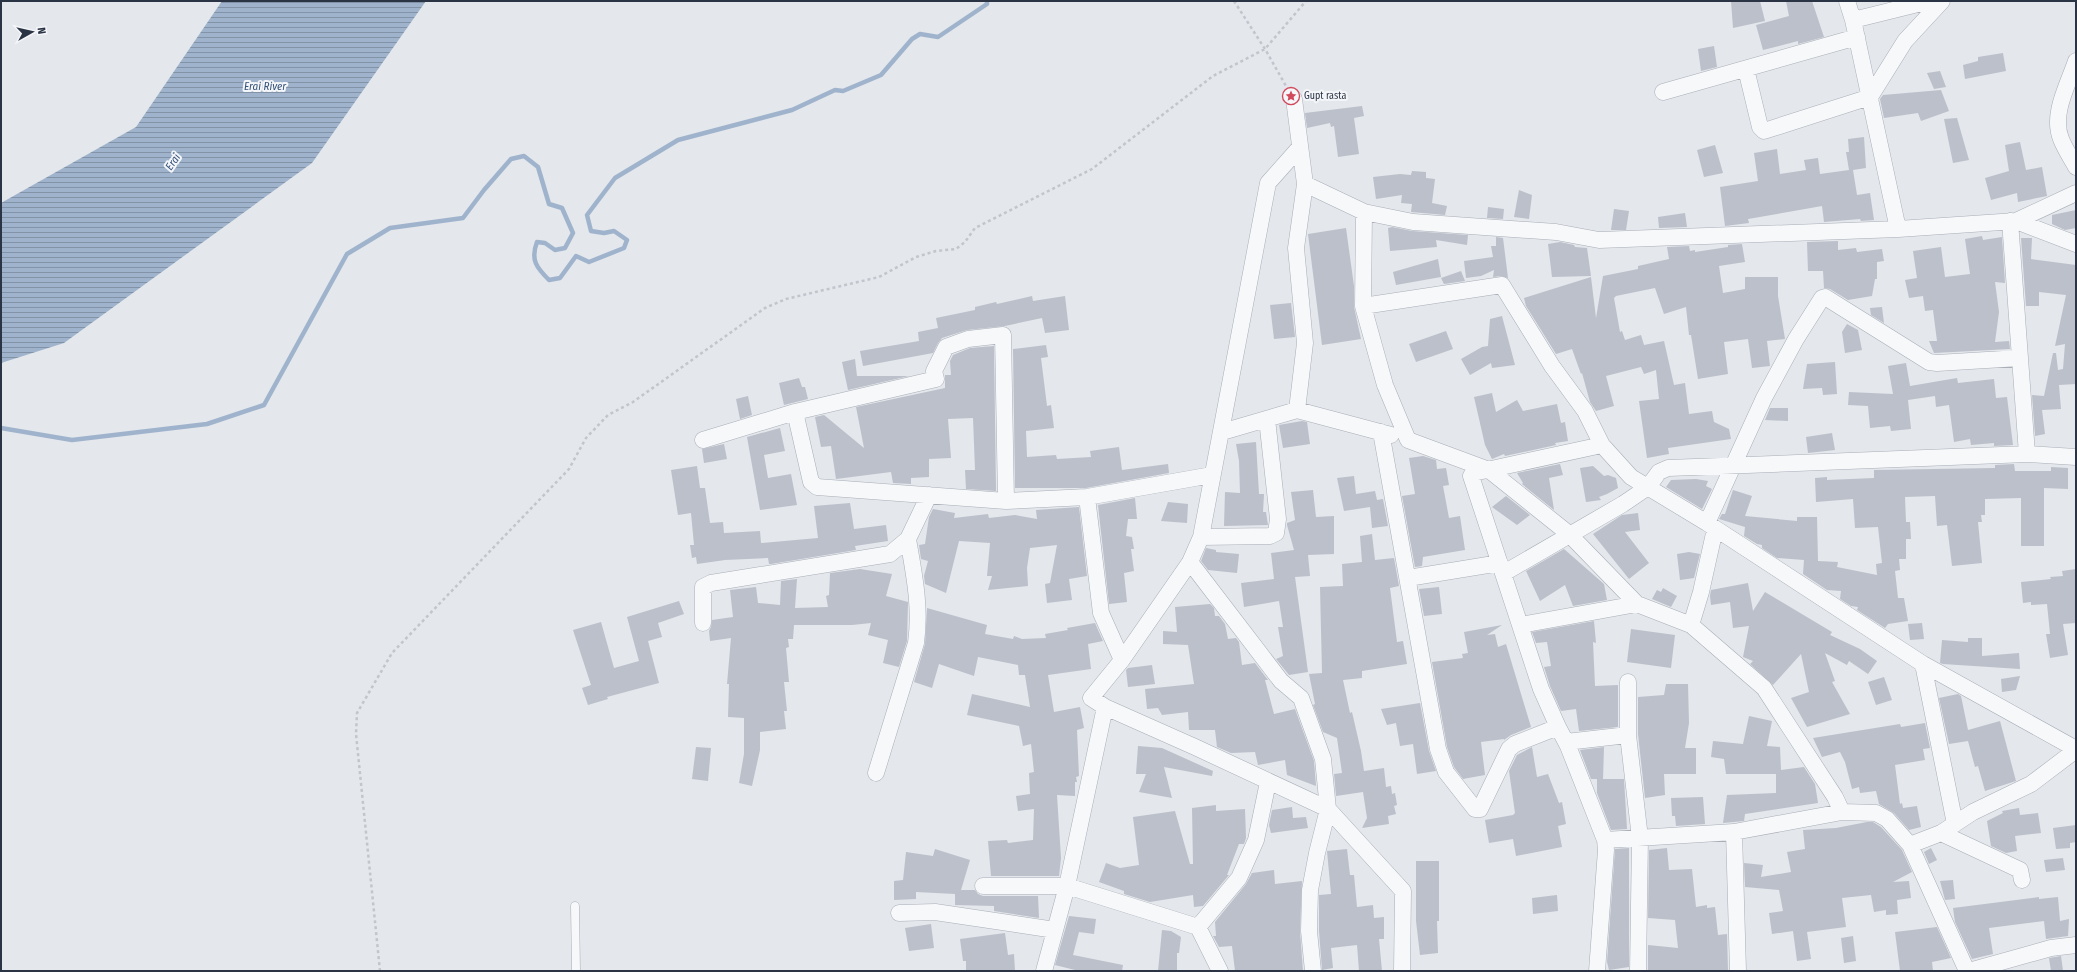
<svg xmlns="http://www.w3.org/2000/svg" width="2077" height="972" font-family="'Fira Sans Condensed',sans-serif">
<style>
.water{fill:url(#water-rules)}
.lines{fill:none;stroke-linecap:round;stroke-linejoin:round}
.stream{stroke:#9fb4cc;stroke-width:4.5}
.building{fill:#bbc0ca}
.service-casing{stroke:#a9aeb7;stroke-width:9}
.minor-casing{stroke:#a9aeb7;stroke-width:17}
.path{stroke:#c2c5cb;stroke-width:2.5;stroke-dasharray:3 3;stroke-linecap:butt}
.service{stroke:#f7f8fa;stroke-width:8}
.minor{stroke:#f7f8fa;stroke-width:16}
.labels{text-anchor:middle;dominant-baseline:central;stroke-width:4;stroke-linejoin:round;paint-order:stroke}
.poi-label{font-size:10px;fill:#2b3445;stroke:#f4f6f9;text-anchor:start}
.water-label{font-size:11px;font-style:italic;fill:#34527a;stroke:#f4f6f9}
</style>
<defs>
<pattern id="water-rules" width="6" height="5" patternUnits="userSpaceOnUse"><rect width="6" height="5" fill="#9fb4cc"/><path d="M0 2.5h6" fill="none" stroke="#8293a7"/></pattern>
</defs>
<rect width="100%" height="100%" fill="#e4e7ec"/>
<!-- water -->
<path class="water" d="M222 1H426L312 163 64 343 1 363V203L136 127Z"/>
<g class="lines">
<!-- stream -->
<path class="stream" d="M1 428 72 440 207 424 264 405 347 254 390 228 463 218 484 190 511 159 524 156 538 167 549 204 562 208 573 233 565 248 555 250 545 243 537 242C530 260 537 268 549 280L560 278 576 256 589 262 624 248 627 240 614 231 604 233 591 231 587 215 615 178 678 140 792 110 835 90 843 91 881 75 912 39 920 34 938 37 987 4V1"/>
</g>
<!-- building -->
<path class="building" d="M1731 1H1760L1765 21 1733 28Z
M1786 1H1812L1824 37 1798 44V41L1763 50 1756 25 1789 16Z
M1714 46 1717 67 1701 71 1698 49Z
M2003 53 2006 71 1965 79 1963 65 1978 61V57Z
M1940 71 1946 87 1934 89 1927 73Z
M1941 90 1949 111 1921 121 1918 113 1884 118 1880 99 1883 95Z
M1362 106 1364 116 1354 118 1359 154 1338 157 1334 126 1331 127 1330 123 1307 128 1305 113Z
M1957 118 1969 160 1953 163 1944 119Z
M1864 137 1866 168 1853 170 1857 195 1870 193 1874 220 1861 221 1860 219 1824 222 1822 206 1748 219 1749 223 1725 226 1720 187 1758 181 1754 153 1777 149 1780 174 1806 170 1804 160 1818 158 1820 174 1849 170 1846 152H1849L1848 139Z
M2020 142 2026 170 2042 167 2047 196 2018 202 2017 193 1991 200 1985 178 2009 171 2005 145Z
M1715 145 1723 173 1704 177 1697 150Z
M1412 171 1426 172V178L1435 179 1432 203 1447 206 1445 215 1411 212 1412 204 1401 203 1402 195 1376 199 1373 177 1400 174 1411 175Z
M1519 190 1532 195 1529 219 1514 217Z
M1488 207 1504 209 1503 219 1487 218Z
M1614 209 1629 211 1626 230H1611Z
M2076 210V228L2065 230 2052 224V215Z
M1685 213 1687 227 1659 228 1658 217Z
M1392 227 1412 231 1468 235 1467 245 1436 240 1437 247 1390 251 1388 228Z
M1346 228 1354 286V307L1361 339 1322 345 1308 234Z
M1982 236 1983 240 2002 237 2005 283 1995 282 1999 312 1995 342 2009 341 2010 349 1934 353 1929 341H1937L1933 310 1925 311 1923 296 1909 298 1905 280 1917 278 1913 251 1941 247 1945 277 1970 274 1965 239Z
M1496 237 1503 238 1508 278 1501 276 1493 277 1494 270 1481 276 1466 278 1464 261 1493 257 1491 246H1496Z
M2021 238H2032L2031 259 2076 265V384L2059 385 2061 409 2042 410 2045 434 2035 436 2032 395 2044 396 2053 353H2056L2058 370 2063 369 2065 344 2055 346 2066 295 2039 292V306H2026Z
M1838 241V250L1856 248 1857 252 1882 249 1884 261 1877 262V279H1875L1872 296 1848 300 1830 289 1824 288 1823 271H1808L1807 242Z
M1560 242 1574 245 1575 247 1587 248 1591 276 1552 277 1548 244Z
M1742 244 1745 262 1719 266 1723 293 1745 289V277H1778V296L1785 339 1767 341 1770 366 1752 368 1748 339 1724 342 1728 374 1698 379 1691 335H1689L1686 307 1664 314 1655 288 1616 296 1614 298 1620 332 1622 331 1625 340 1641 335 1644 345 1664 341 1674 385 1685 383 1689 414 1712 411 1714 422 1729 429 1731 439 1668 448 1669 454 1647 458 1639 401 1659 399 1656 370 1644 374 1641 367 1606 376 1614 406 1596 411 1590 402 1582 373 1581 374 1572 349 1556 354 1526 306 1524 298 1591 277 1596 318 1603 276 1638 269V266L1669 259 1667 247 1689 246 1690 251 1695 250V252L1728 247V245Z
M1438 259 1441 277 1396 285 1393 272Z
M1461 271 1465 281 1444 284 1441 278Z
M1032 296 1033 301 1065 296 1069 330 1045 333 1042 318 1005 326 967 330 942 338 938 343 933 353 863 366 860 351 919 341 918 332 938 328 936 318 975 310V307L996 302 997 304Z
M1291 303 1295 337 1274 339 1270 305Z
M1882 307 1884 323 1871 315 1870 308Z
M1502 316 1515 365 1492 368 1491 363 1470 375 1461 359 1482 347 1488 346 1490 319Z
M1847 324 1858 330 1862 350 1845 353 1842 332Z
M1446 331 1453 349 1416 362 1409 344Z
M1046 345 1048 357 1041 358 1047 406 1051 405 1054 428 1026 431 1027 457 1056 455 1057 459 1091 457 1090 451 1119 447 1122 470 1168 464 1169 473 1086 488H1015L1013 349Z
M994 346 996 491 966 489 965 470H975L973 418 948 419 951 458 929 459V477L911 478V484L893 483 891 472 836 479 831 446 821 447 815 417 824 415 864 448 856 407 945 388V375H951L950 361 953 355 970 348Z
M855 359 857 376H909L848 390 842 362Z
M1835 362 1837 394 1823 395 1822 388 1803 389 1807 364Z
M1906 363 1910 386 1957 378 1958 383 1994 379 1996 398 2007 397 2013 445 1994 446V443L1971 445 1970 439 1954 442 1949 405 1936 407 1935 396 1908 400 1911 429 1891 431 1890 426 1870 428 1868 406 1848 405 1849 392 1893 394 1888 366Z
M799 378 802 387H805L808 399 784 405 779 383Z
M1492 393 1496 412 1517 400 1523 411 1557 404 1561 423 1565 422 1568 441 1555 443 1556 445 1505 456 1504 454 1492 459 1485 445 1474 397Z
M748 396 752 415 740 419 736 399Z
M1770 408H1788V421L1765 420Z
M1302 421 1307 422 1310 444 1283 448 1279 425Z
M780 428 785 451 764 455 768 478 791 474 797 505 760 510 747 437Z
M1832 433 1835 450 1808 453 1806 437Z
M1256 442 1259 494H1264L1263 512H1266L1268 525 1224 526 1225 492 1240 493 1239 461 1236 444Z
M724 444 727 459 704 463 702 449Z
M1423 456 1436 460 1437 469 1446 468 1449 485 1443 486 1449 518 1460 516 1465 550 1423 557 1422 566 1415 567 1402 496 1415 494 1409 458Z
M1560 464 1563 475 1549 478 1554 510 1522 484 1523 483 1517 473Z
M2014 464 2015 471H2051V467L2068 468V489L2044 488V546H2021V498L1985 499V515H1981L1982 522H1978L1982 563 1952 566 1947 525 1937 526 1935 496 1905 497 1906 522H1910L1911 539H1906V559H1899L1900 570 1895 571 1898 598H1904L1908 621 1888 624 1885 628 1857 610 1858 607 1851 606 1840 599 1841 591 1827 590 1803 574 1804 560 1777 558 1762 548V545L1757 544 1744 536 1745 527 1719 519 1722 514H1725L1733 490 1752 496 1745 516 1797 521V517H1817L1818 561 1838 562 1837 567 1877 575 1876 564 1882 563 1878 527 1855 528 1853 499 1816 502 1815 478 1827 477V480L1874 478V470L1995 468V465Z
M697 466 700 488H705L710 523 723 522 724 533 760 531 761 543 818 538 814 506 850 503 854 529 886 525 888 541 855 546 856 550 771 564H769L768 558 725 560 697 564 696 557 692 558 690 545H694L691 513 678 515 671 470Z
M1593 466 1604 476 1608 475 1616 478 1618 488 1607 494 1599 497 1601 500 1586 502 1580 468Z
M1354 476 1356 494 1375 491 1377 500 1383 499 1388 526 1372 528 1370 507 1344 511 1337 478Z
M1696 479 1708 481 1706 486 1712 489 1702 509 1666 487 1671 480Z
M1313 490 1316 517 1334 516V554L1308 555 1310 576 1295 577 1308 672 1289 675 1276 659 1283 656 1278 627H1283L1279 601 1244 607 1241 583 1274 579 1271 553 1294 550 1287 525V523L1295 520 1291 492Z
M1506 496 1530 515 1517 525 1492 507Z
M1135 498 1137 519H1128L1126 536 1132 537 1134 549H1131L1134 571 1124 573 1127 602 1109 604 1098 505Z
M1168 502 1188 504 1187 523 1161 521Z
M1079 507 1087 576 1069 579 1072 600 1047 603 1045 584 1050 583 1057 545 1030 548 1027 568 1028 586 988 590 992 576H987L990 543 959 541 946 593 925 584 924 576 928 561 921 559 919 545 925 544 929 517 933 509 955 513 954 518 988 514 989 518 1015 515 1037 519 1036 510Z
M1638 513 1640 530 1625 532 1649 563 1629 579 1593 534 1622 515Z
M1372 534 1375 560 1394 558 1399 586 1390 588 1397 642 1403 641 1407 664 1362 671V678L1343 680 1350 713 1352 712 1361 751 1364 771 1384 768 1386 787 1391 786 1392 794 1395 793 1397 805 1394 806 1396 814 1388 816 1389 824 1362 828 1367 818 1363 792 1336 796 1334 774 1342 773 1337 738 1323 732 1313 705 1315 704 1309 674 1322 673 1320 587 1343 586 1342 564 1362 562 1360 536Z
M1206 548 1216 550V552L1239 554 1237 573 1208 570 1201 561Z
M1564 549 1604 584 1607 600 1573 606 1565 585 1540 601 1526 571Z
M1689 552 1700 554 1694 578 1680 580 1677 554Z
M860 569 892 574 886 596 908 602 907 641 899 667 883 663 888 640 868 635 871 623 852 625H794L793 639H788L789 647 786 648 789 682H784L787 711H784L786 729 760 732V750L752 786 739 783 744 754V718L728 717 729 684H727L731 638 710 641 709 631 711 627 712 620 733 617 730 590 756 587 758 603 780 605 781 581 797 579 795 608 828 607 826 596 829 595 830 573Z
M2076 569V623L2063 624 2068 655 2050 658 2046 634H2050L2047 604 2031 605V602L2023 603 2021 582 2051 579 2050 577 2063 576 2062 571Z
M1748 583 1753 611 1765 592 1832 632 1830 635 1860 649 1877 661 1868 674 1849 661 1847 665 1825 653 1835 681 1832 682 1850 714 1807 727 1791 698 1809 692 1801 654 1773 685 1750 664 1753 661 1743 657 1749 626 1733 628 1730 602 1711 605 1710 596 1711 590Z
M1439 587 1442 614 1424 616 1419 589Z
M1663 588 1677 596 1671 607 1652 599 1657 590 1661 592Z
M679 601 684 614 658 623 662 637 648 641 659 683 607 697 608 699 588 705 582 688 591 685 573 630 601 622 614 668 639 661 627 617Z
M1210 604 1214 608 1215 616H1219L1225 624 1228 639 1236 638 1239 642 1242 665 1255 663 1268 680H1265L1274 714 1295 709 1314 761 1316 786 1287 775 1285 760 1258 765 1255 752 1231 753 1217 747 1215 730H1189L1188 712 1162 715 1158 708 1147 709 1145 689 1194 684 1188 645 1163 644V631L1177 632 1175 607Z
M927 608 987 625 985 634 1013 639 1014 636 1022 639 1046 638 1045 634 1068 630 1067 628 1095 623 1103 641 1088 644 1091 669 1048 675 1054 712 1080 707 1084 728 1077 730 1079 776 1076 777 1077 782H1075V796L1057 795 1061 858 1059 876H991L988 841 1007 840 1008 843 1033 840 1034 809 1018 811 1016 796 1030 794 1029 773 1034 772 1031 744 1023 746 1019 726 967 715 972 694 1030 707 1025 675H1019L1018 665 978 657 974 676 939 664 932 688 914 682 925 644Z
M1594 621 1596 643 1593 642 1595 686 1618 685V727L1579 731 1576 709 1561 711 1550 686 1544 667 1551 666 1547 642 1536 643 1532 632Z
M1922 623 1924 639 1910 640 1908 624Z
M1502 625 1487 635 1495 634 1498 647 1506 644 1531 727 1511 735 1504 740V739L1481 742 1485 775 1463 779 1454 767 1447 747 1432 662 1463 658 1462 654 1468 653 1464 632Z
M1631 629 1675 635 1671 668 1627 662Z
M1968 638H1982V656L2019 653 2020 669 1943 664 1940 663 1942 640 1968 642Z
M1152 665 1155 684 1128 687 1126 670 1128 668Z
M2020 676 2016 690 2002 692 2001 679Z
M1884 677 1892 700 1876 705 1868 682Z
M1666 684H1688L1689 723 1685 748H1696V774H1664L1665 795 1645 798 1638 734V697L1664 695Z
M1958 694 1961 696 1968 730 2000 721 2016 781 1985 791 1978 766 1975 767 1968 741 1949 744 1939 698Z
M1420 703 1429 751 1436 771 1417 774 1413 744 1400 746 1396 723 1387 725 1381 709Z
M1749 716 1772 721 1767 746 1780 747 1781 770 1804 767 1815 784 1818 803 1745 814 1744 821 1723 823 1727 795 1776 793V774H1726L1724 759 1711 757 1713 741 1743 744Z
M1925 723 1930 748 1923 749 1925 760 1895 765 1900 804 1902 803 1903 808 1917 806 1921 827 1909 830 1894 813 1879 804 1876 791 1860 793 1859 787 1852 789 1845 762 1840 752 1822 757 1813 738 1900 724 1901 727Z
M1138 746 1162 748 1213 771 1212 776 1164 767 1172 798 1139 792 1146 774H1136Z
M696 747 711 748 708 781 692 779Z
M1532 747 1537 777 1548 774 1559 803 1562 802 1566 824 1558 826 1562 847 1516 856 1513 839 1489 843 1485 820 1513 815 1515 813 1509 771 1517 755Z
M1604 747 1603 779H1624L1627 829 1611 830 1597 793V779H1591L1580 750Z
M1703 797 1705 824 1676 826 1675 816H1672L1671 798Z
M1216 805V811L1245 809 1246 838 1244 844H1239L1227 875H1229L1203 906 1194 907 1193 895 1150 902 1124 894V891L1099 882 1106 863 1120 868 1139 865 1133 817 1175 811 1190 864H1193L1192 808Z
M1292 807 1293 818 1306 817 1308 828 1271 833 1269 825 1272 810Z
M2019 808 2020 815 2038 813 2041 833 2015 836 2017 851 2006 853 1991 846 1987 821 2003 813 2002 811Z
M1867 822H1873L1881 827 1902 850 1912 872 1893 882 1909 881 1911 898 1897 900 1898 914 1886 915V910L1874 912 1871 895 1842 898 1846 927 1807 932 1811 959 1797 961 1793 931 1772 934 1769 913 1783 911 1779 890 1745 887 1744 863 1763 865 1761 877 1791 872 1787 852 1805 849 1803 830 1836 828Z
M2076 825V842L2070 843V848L2056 849 2053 828Z
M1629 848V967L1609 970 1607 962 1615 849Z
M1667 848 1669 870 1692 869 1696 907 1707 905V908L1715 907 1718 935 1727 934 1728 971H1648V945L1678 948 1675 920 1648 918 1649 850Z
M1931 848 1937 860 1929 864 1924 852Z
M935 849 970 860 961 890H975L978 894 983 896H1038L1039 918 994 911V906L955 905V894L916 892V899L894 900V881L903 880 906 852 933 856Z
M1347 849 1350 875H1354L1357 907 1373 905 1374 918 1384 917V939H1379L1382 971H1359L1357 945 1331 948 1333 968 1322 970 1319 931V895L1331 894 1327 851Z
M2063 858 2065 870 2046 872 2044 860Z
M1416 861H1439V921H1437L1438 953 1420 955 1416 921Z
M1274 870 1275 884 1302 881 1300 931 1303 971H1235L1232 946 1219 947 1213 936H1216L1215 922 1246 884 1252 873Z
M1953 880 1955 899 1945 900 1940 881Z
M1557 895 1558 911 1533 914 1532 898Z
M2039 897V899L2058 897 2060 921 2069 919 2068 936 2046 939 2044 921 1989 928 1993 954 1972 959 1955 922 1953 908Z
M1069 916 1096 919 1094 934 1079 932 1073 955 1123 965 1122 971H1079L1055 965Z
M931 924 934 948 909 951 905 928Z
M1937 927 1951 958 1932 962 1933 971H1900L1895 932Z
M1162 930 1171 931 1181 937 1179 953H1177V971H1158Z
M1005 933 1008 955 1014 954 1015 971H966V961H963L960 939Z
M1853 936 1856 961 1844 963 1841 938Z
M2061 956 2063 971H2051L2049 958Z"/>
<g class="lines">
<!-- service casing -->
<g class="service-casing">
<path id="service" d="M575 906 576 971"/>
</g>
<!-- minor casing -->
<g class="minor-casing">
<path id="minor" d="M1847 1 1853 20 1898 229
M1853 20 1930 1
M2076 61C2068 85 2051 114 2061 139 2065 149 2071 158 2076 167
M1746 69 1760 127 1764 131 1870 97 1905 41 1942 1
M1663 92 1857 37
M1294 99 1305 184 1364 212 1363 306 1385 385 1408 440 1489 470 1569 534 1637 604 1691 625 1764 688 1835 797 1842 812 1876 813 1887 819 1910 845 1967 971
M1364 212 1413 222 1556 232 1599 240 1898 229 2016 221 2076 244
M2010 221 2027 454
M2016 221 2076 193
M1363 306 1502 285 1552 366 1585 411 1602 445 1631 477 1707 523 1923 664 2076 749
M1297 410 1305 343 1296 248 1305 184
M795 412 811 482 817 487 1006 501 1087 497 1212 475
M1222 432 1297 410 1391 435
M1381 432 1438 749 1446 772 1475 809H1480L1509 749 1515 744 1558 727
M703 440 795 412 936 379 934 371 946 347 968 339 1003 335 1006 501
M1087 497 1101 613 1122 660
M1707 523 1764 398 1796 339 1822 298 1825 297 1929 362 1937 363 2020 358
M1201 537 1270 536 1276 533 1278 519 1267 419
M1190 562 1281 681 1301 698 1323 759 1328 809 1317 853 1310 890 1309 931 1313 971
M1504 573 1623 504 1648 487 1659 472 1668 468 2027 454 2076 457
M1408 578 1500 563
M703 623V587L711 583 890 554 908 539 929 495
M1520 625 1637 604
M1691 625 1701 592 1715 529
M1923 664 1955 824
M1628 682V735L1640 838 1638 971
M1105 707 1195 747 1328 809 1403 891 1402 971
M1566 742 1628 735
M876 773 916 643C921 607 914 574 908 539
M1734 832 1738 971
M1941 833 2020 870 2022 880
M1605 840 1734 832 1842 812
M1910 845 1941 833 1973 812 2031 784 2076 750
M983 886H1067L1198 927 1220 971
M899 913 935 912 1055 930
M1198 927 1239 878 1256 840 1268 782
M1044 971 1067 886 1105 707 1091 698 1122 660 1190 562 1201 537 1268 183 1300 147
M1597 971 1606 850 1605 840 1568 746 1558 727 1541 689 1471 476 1473 473 1602 445
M1969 971 2051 948 2076 945"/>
</g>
<!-- path -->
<path class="path" d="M1234 1 1265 49 1286 86
M380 971 356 734 357 713 392 653 569 469 586 438 608 415 633 402 765 308 786 299 879 277 916 257 936 251 956 249 965 242 975 228 1092 169 1213 76 1265 49 1306 1"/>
<!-- service -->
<use href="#service" class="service"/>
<!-- minor -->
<use href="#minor" class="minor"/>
</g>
<!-- icons -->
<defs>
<g id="sight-ring" transform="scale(0.9)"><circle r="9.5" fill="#f4f6f9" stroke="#d1495b" stroke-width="1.5"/><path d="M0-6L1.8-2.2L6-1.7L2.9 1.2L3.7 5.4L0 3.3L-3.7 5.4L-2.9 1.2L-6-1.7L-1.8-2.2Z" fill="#d1495b"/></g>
</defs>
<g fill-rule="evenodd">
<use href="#sight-ring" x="1291" y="96"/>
</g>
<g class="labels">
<!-- poi labels -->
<g class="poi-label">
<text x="1304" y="96">Gupt rasta</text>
</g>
<!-- water labels -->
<g class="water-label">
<text x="265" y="86">Erai River</text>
<text transform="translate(173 162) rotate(-56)">Erai</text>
</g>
</g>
<!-- border -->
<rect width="2077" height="972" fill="none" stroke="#2b3445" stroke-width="4"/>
<!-- north arrow -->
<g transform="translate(32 32) rotate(82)" stroke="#f4f6f9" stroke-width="3" paint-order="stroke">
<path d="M0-3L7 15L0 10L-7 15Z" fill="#2b3445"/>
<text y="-6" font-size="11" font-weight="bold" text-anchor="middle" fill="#2b3445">N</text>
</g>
</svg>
